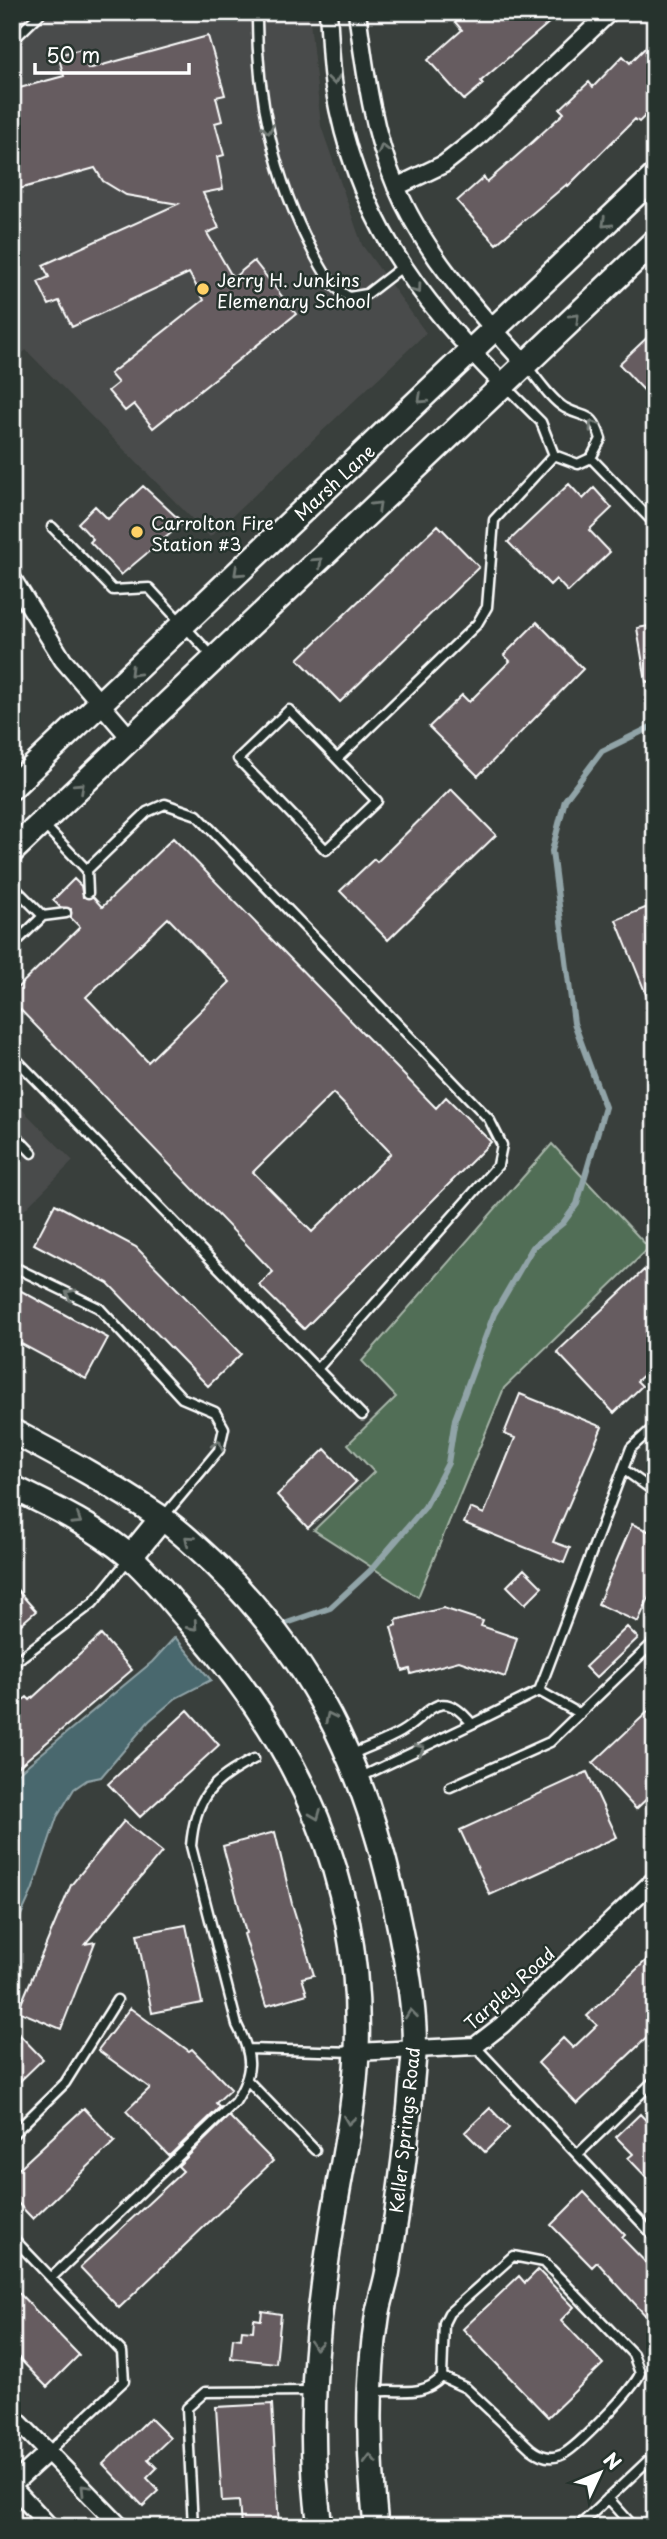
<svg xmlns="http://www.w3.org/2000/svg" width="667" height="2539" font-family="'Playpen Sans',sans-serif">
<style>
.built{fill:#4a4c4b}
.green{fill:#516e56;stroke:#a8b6aa;stroke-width:2}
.water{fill:#48686e;stroke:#91a4a8;stroke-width:2}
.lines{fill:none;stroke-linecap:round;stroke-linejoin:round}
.stream{stroke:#91a4a8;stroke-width:6}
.building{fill:#665c60;stroke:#fff;stroke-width:2;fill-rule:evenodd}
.lane-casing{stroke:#fff;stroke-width:13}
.street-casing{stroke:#fff;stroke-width:21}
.secondary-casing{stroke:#fff;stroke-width:28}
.lane{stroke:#26332d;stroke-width:8}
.street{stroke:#26332d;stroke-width:16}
.secondary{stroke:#26332d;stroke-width:23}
.oneway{stroke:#727a76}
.poi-dot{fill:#ffd166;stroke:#26332d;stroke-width:2.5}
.labels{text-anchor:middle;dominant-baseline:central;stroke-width:5;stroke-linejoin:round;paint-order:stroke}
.poi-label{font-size:18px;fill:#fff;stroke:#26332d;text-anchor:start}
.street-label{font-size:18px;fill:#fff;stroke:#26332d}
</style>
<rect width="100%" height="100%" fill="#393f3c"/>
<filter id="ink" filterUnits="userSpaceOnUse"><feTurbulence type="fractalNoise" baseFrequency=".0143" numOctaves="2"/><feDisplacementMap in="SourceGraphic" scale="14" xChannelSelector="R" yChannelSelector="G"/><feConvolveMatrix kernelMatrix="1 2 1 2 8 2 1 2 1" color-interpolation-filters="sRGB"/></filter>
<g filter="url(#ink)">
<!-- built -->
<path class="built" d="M12 12H309L321 126 362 245 426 333 210 537 26 350 12 363Z
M12 1099 73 1161 12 1222Z"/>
<!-- green -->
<path class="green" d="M552 1144 649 1248 504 1388 418 1597 314 1530 374 1472 348 1444 396 1397 362 1361Z"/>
<!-- water -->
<path class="water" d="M175 1637 211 1680 176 1698 149 1721 101 1777 87 1780 74 1789 57 1817 32 1891 12 1935V1778L152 1662Z"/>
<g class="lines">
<!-- stream -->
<path class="stream" d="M284 1624 330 1608 371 1570 425 1507 448 1463 455 1419 494 1314 533 1247 563 1223 577 1204 605 1107 574 1023 552 851 565 800 602 751 655 725"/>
</g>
<!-- building -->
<path class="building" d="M465 12H542L551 21 481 81 483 84 464 100 428 60 462 30 455 22Z
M208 36 225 95 216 97 222 121 215 123 224 155 217 157 223 189 203 193 219 228 207 233 233 278 254 261 296 314 153 428 134 404 125 411 108 391 118 383 110 374 204 300 189 273 72 327 59 301 49 305 38 282 49 277 43 265 178 204 126 195 103 181 95 168 19 189 12 166V90L64 76 58 55 82 49 88 69Z
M655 38V106L639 122 635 119 568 186 567 184 496 244 457 201 484 177 487 182 527 147 564 113 560 109 589 82 593 87 623 56 630 63Z
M655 330V402L619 364Z
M569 484 583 499 594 488 612 508 589 530 610 552 568 592 556 579 550 585 508 542Z
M143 486 183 523 121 575 90 542 93 539 78 523 95 506 108 519Z
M438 525 479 567 340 702 298 659Z
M537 622 583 669 478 776 429 727 462 695 469 702 510 661 504 655Z
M655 625V681L646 682 637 628Z
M451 789 496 835 388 940 340 891 374 859 377 862Z
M173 838 436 1108 446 1097 491 1142 304 1329 259 1285 273 1272 12 1001V993L80 927 71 918V909L60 907 53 900 74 879 81 886 83 897H93L102 907ZM168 918 230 982 148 1062 86 997ZM333 1093 391 1153 312 1232 253 1172Z
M655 904V1014H654L616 920Z
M55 1204 136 1247 241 1354 208 1386 108 1283 34 1244Z
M644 1270 655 1282V1365L637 1381 642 1386 614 1413 557 1352Z
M12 1286 108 1338 86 1379 12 1339Z
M520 1394 602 1427 553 1542 570 1548 564 1563 464 1523 470 1508 484 1514 515 1438 504 1434Z
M325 1449 356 1482 308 1528 277 1495Z
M632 1524 655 1534V1584L638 1622 598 1604Z
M524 1569 542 1587 525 1604 507 1586Z
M12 1584 36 1611 12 1632Z
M443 1608 483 1621 481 1626 517 1638 505 1677 459 1661 411 1674 410 1669 403 1671 391 1627 397 1625 396 1620Z
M627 1627 638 1638 596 1678 585 1667Z
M101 1635 132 1670 12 1772V1709L27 1697 30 1700Z
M655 1705V1791L636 1809 593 1763Z
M188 1710 219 1745 140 1817 108 1784Z
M587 1772 617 1837 490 1895 460 1830Z
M124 1821 162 1852 85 1944 95 1942 61 2029 18 2011 71 1885Z
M275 1832 292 1904 314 1975 302 1978 307 1994 266 2006 244 1934 246 1933 223 1846Z
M186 1925 202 2003 152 2013 137 1934Z
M655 1952V2030L577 2104 538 2063 563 2038 573 2048 597 2025 587 2016Z
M130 2008 189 2051 192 2049 231 2089 216 2103 220 2107 169 2156 126 2111 150 2088 98 2050Z
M12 2027 43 2059 12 2089Z
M84 2108 115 2141 33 2219 12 2197V2175Z
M490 2108 509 2128 485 2152 465 2132Z
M640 2114 655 2130V2186L628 2158 633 2154 616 2137Z
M229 2116 273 2161 119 2308 80 2267 183 2171 178 2166Z
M584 2192 625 2235 622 2238 655 2272V2326L597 2262 592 2267 551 2225Z
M538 2270 574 2307 561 2320 603 2364 548 2417 463 2329 519 2276 525 2283Z
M12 2286 79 2355 47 2387 12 2351Z
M262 2311 281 2314 276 2363 231 2358 233 2338 241 2339 242 2330 253 2331 254 2319 261 2320Z
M272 2404 279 2527H241L239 2501 222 2502 216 2407Z
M150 2418 170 2438 148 2459 157 2468 147 2478 159 2491 143 2506 103 2464Z"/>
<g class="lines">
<!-- lane casing -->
<g class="lane-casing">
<path id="lane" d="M257 12C256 95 274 179 313 252 324 272 330 286 349 297L367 294 402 267
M12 41 42 12
M505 386 541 422 554 455 578 464 591 458 601 439C592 410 587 420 565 408 550 399 537 378 526 365
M591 458 655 524
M52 527 113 590 149 588 213 657
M337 759 377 801 326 850 238 759 289 710 337 759 477 624 487 607 494 520 554 455
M43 824 87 870
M12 885 43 916
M12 946 43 916 66 913
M12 1055 317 1369 498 1165 502 1145 489 1119 197 815 165 804 147 812 87 870 88 893
M12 1132 32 1153
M12 1266 99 1308 182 1398 215 1412 224 1428 219 1450 164 1516
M317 1369 362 1415
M623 1469 655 1492
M12 1664 93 1603 129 1559
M539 1691 580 1714
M472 1724 539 1691 631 1448 655 1426
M351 1755C367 1747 386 1741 401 1732 429 1716 439 1683 472 1724L361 1777
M450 1787 550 1742 655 1641
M475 2046 655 2237
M249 2049 355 2052
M248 2081 315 2150
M12 2135 65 2083 117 2000
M578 2154 655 2080
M12 2237 122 2352 124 2381 48 2452
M51 2278 235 2102C254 2072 253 2056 237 2025L191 1846C195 1797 211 1781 254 1759
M373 2392C400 2388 420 2399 442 2377L444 2323 449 2313 513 2256 544 2262 633 2354 640 2373C636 2387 575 2450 561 2455 550 2460 540 2456 531 2449L466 2388 442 2377
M608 2498 634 2527
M193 2527 187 2408 205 2392 312 2391
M578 2527 655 2454"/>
</g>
<!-- street casing -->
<g class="street-casing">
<path id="street" d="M328 12C330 37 330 62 334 87 356 217 414 294 505 386
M357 12C365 70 372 130 395 184 424 254 476 310 526 365
M396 187 444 164 477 138 610 12
M12 578 63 660 131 739
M357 2052 475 2046 502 2025 655 1879
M12 2415 121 2527
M12 2485 48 2452
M12 2486 50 2527"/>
</g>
<!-- secondary casing -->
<g class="secondary-casing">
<path id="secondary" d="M12 787 655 176
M12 851 655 241
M12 1431C63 1458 113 1485 160 1517 181 1531 200 1550 218 1567 313 1661 362 1762 392 1892 402 1937 417 2008 414 2055 409 2126 400 2198 388 2269 386 2285 379 2301 377 2318 366 2387 369 2458 376 2527
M12 1487C53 1507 94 1526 129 1556 151 1574 170 1600 189 1621 300 1746 363 1880 357 2050 355 2111 340 2172 331 2232 316 2328 306 2429 320 2527
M131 1556 162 1518"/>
</g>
<!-- lane -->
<use href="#lane" class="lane"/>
<!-- street -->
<use href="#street" class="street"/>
<!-- secondary -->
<use href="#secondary" class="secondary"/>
</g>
<!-- one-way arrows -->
<defs><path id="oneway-chevron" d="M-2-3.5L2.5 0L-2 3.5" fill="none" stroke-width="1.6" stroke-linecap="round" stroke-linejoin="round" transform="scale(1.75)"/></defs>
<g class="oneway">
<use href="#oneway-chevron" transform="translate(334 80) rotate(83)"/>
<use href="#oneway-chevron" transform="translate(268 129) rotate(80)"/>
<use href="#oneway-chevron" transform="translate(383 149) rotate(-105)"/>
<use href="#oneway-chevron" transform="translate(606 223) rotate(136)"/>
<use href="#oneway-chevron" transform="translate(417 289) rotate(54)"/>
<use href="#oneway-chevron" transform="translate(575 318) rotate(-44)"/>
<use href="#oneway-chevron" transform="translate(422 399) rotate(137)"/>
<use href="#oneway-chevron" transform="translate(593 425) rotate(-125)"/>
<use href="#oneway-chevron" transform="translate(377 506) rotate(-44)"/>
<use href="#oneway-chevron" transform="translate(318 562) rotate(-43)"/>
<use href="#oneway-chevron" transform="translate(238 572) rotate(137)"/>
<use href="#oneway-chevron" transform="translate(134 672) rotate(135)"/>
<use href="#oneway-chevron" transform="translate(80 787) rotate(-43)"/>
<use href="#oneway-chevron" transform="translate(70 1294) rotate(-154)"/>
<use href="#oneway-chevron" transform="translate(218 1445) rotate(-69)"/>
<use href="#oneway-chevron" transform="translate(77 1520) rotate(33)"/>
<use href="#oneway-chevron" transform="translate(189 1540) rotate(-140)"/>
<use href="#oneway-chevron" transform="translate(193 1626) rotate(48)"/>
<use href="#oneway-chevron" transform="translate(330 1717) rotate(-116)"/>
<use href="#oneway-chevron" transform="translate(420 1749) rotate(-26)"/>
<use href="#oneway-chevron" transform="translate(316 1815) rotate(68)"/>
<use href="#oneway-chevron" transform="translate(411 2014) rotate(-96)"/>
<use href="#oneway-chevron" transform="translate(349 2120) rotate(98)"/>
<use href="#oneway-chevron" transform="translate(316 2345) rotate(96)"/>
<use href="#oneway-chevron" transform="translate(370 2459) rotate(-91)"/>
<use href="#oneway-chevron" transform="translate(85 2489) rotate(-134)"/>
</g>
</g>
<!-- markers -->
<g class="poi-dot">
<circle cx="203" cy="289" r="7"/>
<circle cx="137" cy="532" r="7"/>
</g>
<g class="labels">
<!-- poi labels -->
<g class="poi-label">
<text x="217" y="279">Jerry H. Junkins<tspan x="217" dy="21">Elemenary School</tspan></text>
<text x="151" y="522">Carrolton Fire<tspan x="151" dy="21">Station #3</tspan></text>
</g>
<!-- street labels -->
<g class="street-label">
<text transform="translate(334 482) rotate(-43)">Marsh Lane</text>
<text transform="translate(509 1988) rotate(-42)">Tarpley Road</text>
<text transform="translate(404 2130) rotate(-84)">Keller Springs Road</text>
</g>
</g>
<!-- margin -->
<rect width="667" height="2539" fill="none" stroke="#26332d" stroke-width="42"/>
<rect x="21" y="21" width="625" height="2497" fill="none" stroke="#fff" stroke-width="2.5" filter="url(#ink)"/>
<!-- north arrow -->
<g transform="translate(600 2473) rotate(46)" stroke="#26332d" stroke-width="5" paint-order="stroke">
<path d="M0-5L12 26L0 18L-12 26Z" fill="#ffffff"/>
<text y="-10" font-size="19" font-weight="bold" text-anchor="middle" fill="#ffffff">N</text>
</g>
<!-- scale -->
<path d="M35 63v10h154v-10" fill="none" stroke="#ffffff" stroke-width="3.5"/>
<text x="46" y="63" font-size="21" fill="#ffffff" stroke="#26332d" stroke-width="5" paint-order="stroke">50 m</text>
</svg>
